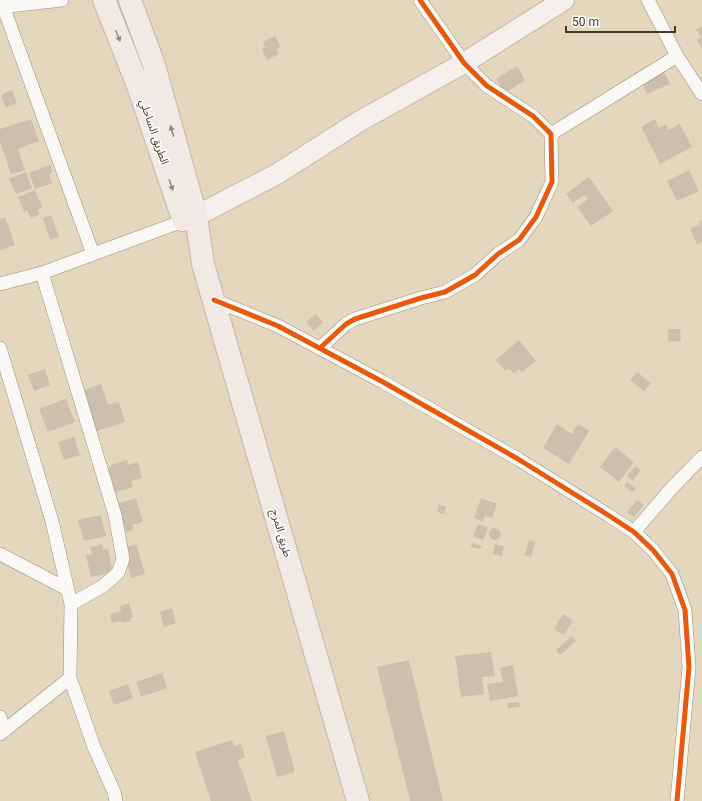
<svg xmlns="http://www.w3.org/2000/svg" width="702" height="801" font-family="Roboto,'Noto Sans Arabic',sans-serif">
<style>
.building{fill:#cdbfae}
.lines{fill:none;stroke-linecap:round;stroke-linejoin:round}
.street-casing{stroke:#9a8e7d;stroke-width:14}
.primary-casing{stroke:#c3b6aa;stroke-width:22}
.highway-casing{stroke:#c3b6aa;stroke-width:24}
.street{stroke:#fbf9f5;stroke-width:13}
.primary{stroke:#f6f0ec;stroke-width:20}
.highway{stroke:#f2e9e5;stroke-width:22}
.cycleway-casing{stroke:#fefefe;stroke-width:8}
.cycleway{stroke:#e8590c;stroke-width:5}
.oneway{fill:#92887d}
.labels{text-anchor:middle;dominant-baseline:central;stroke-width:3.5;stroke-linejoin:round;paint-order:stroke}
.street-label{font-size:11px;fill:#443928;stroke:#fefefe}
</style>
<rect width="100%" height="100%" fill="#e5d6be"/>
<!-- building -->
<path class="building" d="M702 26V48L697 40 701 38 696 29Z
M275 36 281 47 276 49 279 54 267 60 262 49 265 47 263 42Z
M517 66 525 80 505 93 496 79Z
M663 70 670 84 647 94 641 81Z
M12 90 17 103 6 107 1 95Z
M31 119 39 141 18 149 25 170 11 174 0 142V129Z
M655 119 659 128 666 125 668 130 680 124 692 147 660 164 641 127Z
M50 165 53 172 49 174 52 183 35 189 29 173Z
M689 170 699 191 677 201 667 181Z
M26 172 32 188 16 194 9 179Z
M589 177 613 211 591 226 577 207 588 199 584 195 573 203 566 194Z
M35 190 42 207 38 210 40 214 31 218 27 210 24 212 18 197Z
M51 215 59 237 50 240 43 218Z
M5 217 15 245 0 250V219Z
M702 220V242L697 245 690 228 700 224 699 222Z
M315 314 323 322 314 331 306 322Z
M668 329H680L681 341 668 342Z
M519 340 536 361 522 372 519 369 514 374 509 368 505 371 496 360Z
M45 369 50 385 34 391 28 375Z
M637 372 651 383 644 391 630 380Z
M101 384 108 405 119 402 125 422 94 432 81 391Z
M66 399 75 422 48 432 39 409Z
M557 424 572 434 578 424 589 431 569 464 543 448Z
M74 437 80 455 64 460 58 442Z
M615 447 634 462 619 482 600 467Z
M127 460 128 465 138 462 142 478 131 481 133 487 112 493 105 469 111 467V465Z
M635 466 641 470 633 481 627 476Z
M627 482 636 488 633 492 624 486Z
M136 498 143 522 132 525 134 529 126 532 124 524 122 525 116 504Z
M481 498 497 504 492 518 485 516 483 522 474 518Z
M637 500 644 505 634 517 627 512Z
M439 505 446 507 444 514 437 512Z
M101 515 106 536 84 541 78 520Z
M478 524 488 528 483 540 473 536Z
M489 534a6 6 0 1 1 12 0a6 6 0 1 1-12 0Z
M529 540 535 542 531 557 525 555Z
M472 543 482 546 480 549 471 547Z
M102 544 103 550 108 549 113 572 91 577 86 555 92 554 90 547Z
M136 544 145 574 131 578 123 548Z
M495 544 504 546 502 556 493 554Z
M129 603 133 617 130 618 131 621 121 623V621L112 623 110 614 121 611 120 606Z
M172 608 176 623 164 627 160 612Z
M563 614 573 620 564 635 554 629Z
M572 636 576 641 560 655 556 650Z
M491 652 495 676 482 677 484 694 461 697 455 656Z
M409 660 443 801H410L377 667Z
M513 665 518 696 490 701 487 684 503 682 500 668Z
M162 673 167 688 141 697 136 682Z
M128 684 133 698 114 705 109 691Z
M519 702 520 707 508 708 507 703Z
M284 731 295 772 277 777 266 736Z
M232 740 234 746 241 744 245 757 238 760 252 801H211L195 752Z"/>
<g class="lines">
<!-- street casing -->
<g class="street-casing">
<path id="street" d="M0 0 3 6 93 254
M648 0 677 56 702 94
M0 7 62 0
M551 134 677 56
M42 273 115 515 123 559 118 573 103 586 71 604
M0 284 42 273 183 221
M214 300 278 326 383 382 518 459 608 515 634 532 653 550 672 574 685 610 689 667 677 801
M0 348 52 521 71 604 70 678 94 747 114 792 116 801
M320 348 346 324 355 319 421 298 445 292 475 275 498 254 519 240 536 217 552 182 551 134 533 116 487 86 464 63 420 0
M634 532 670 490 702 457
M0 554 67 589
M0 717 4 731
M0 734 70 678"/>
</g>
<!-- primary casing -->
<g class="primary-casing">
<path id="primary" d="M183 221 196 216 277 174 360 121 464 63 564 0"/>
</g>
<!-- highway casing -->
<g class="highway-casing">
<path id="highway" d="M104 0 138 86 183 219
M130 0 154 65 196 216 203 264 358 801"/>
</g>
<!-- street -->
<use href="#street" class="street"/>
<!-- primary -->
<use href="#primary" class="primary"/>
<!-- highway -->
<use href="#highway" class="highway"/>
<!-- cycleway casing -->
<g class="cycleway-casing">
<path id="cycleway" d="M214 300 278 326 383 382 518 459 608 515 634 532 653 550 672 574 685 610 689 667 677 801
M320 348 346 324 355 319 421 298 445 292 475 275 498 254 519 240 536 217 552 182 551 134 533 116 487 86 464 63 420 0"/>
</g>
<!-- cycleway -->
<use href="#cycleway" class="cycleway"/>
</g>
<!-- one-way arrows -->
<defs><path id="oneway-solid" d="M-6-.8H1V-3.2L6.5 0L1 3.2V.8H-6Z"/></defs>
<g class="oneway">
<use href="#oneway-solid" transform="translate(118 36) rotate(68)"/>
<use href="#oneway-solid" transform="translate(172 131) rotate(-106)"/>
<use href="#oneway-solid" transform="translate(171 185) rotate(71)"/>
</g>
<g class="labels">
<!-- street labels -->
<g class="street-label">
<text transform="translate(154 132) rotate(71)">الطريق الساحلي</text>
<text transform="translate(281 533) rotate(74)">طريق المرج</text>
</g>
</g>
<!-- scale -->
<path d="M566 26v6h109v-6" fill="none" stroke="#443928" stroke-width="2"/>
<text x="572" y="26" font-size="12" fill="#443928" stroke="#fefefe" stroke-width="3" paint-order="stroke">50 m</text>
</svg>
